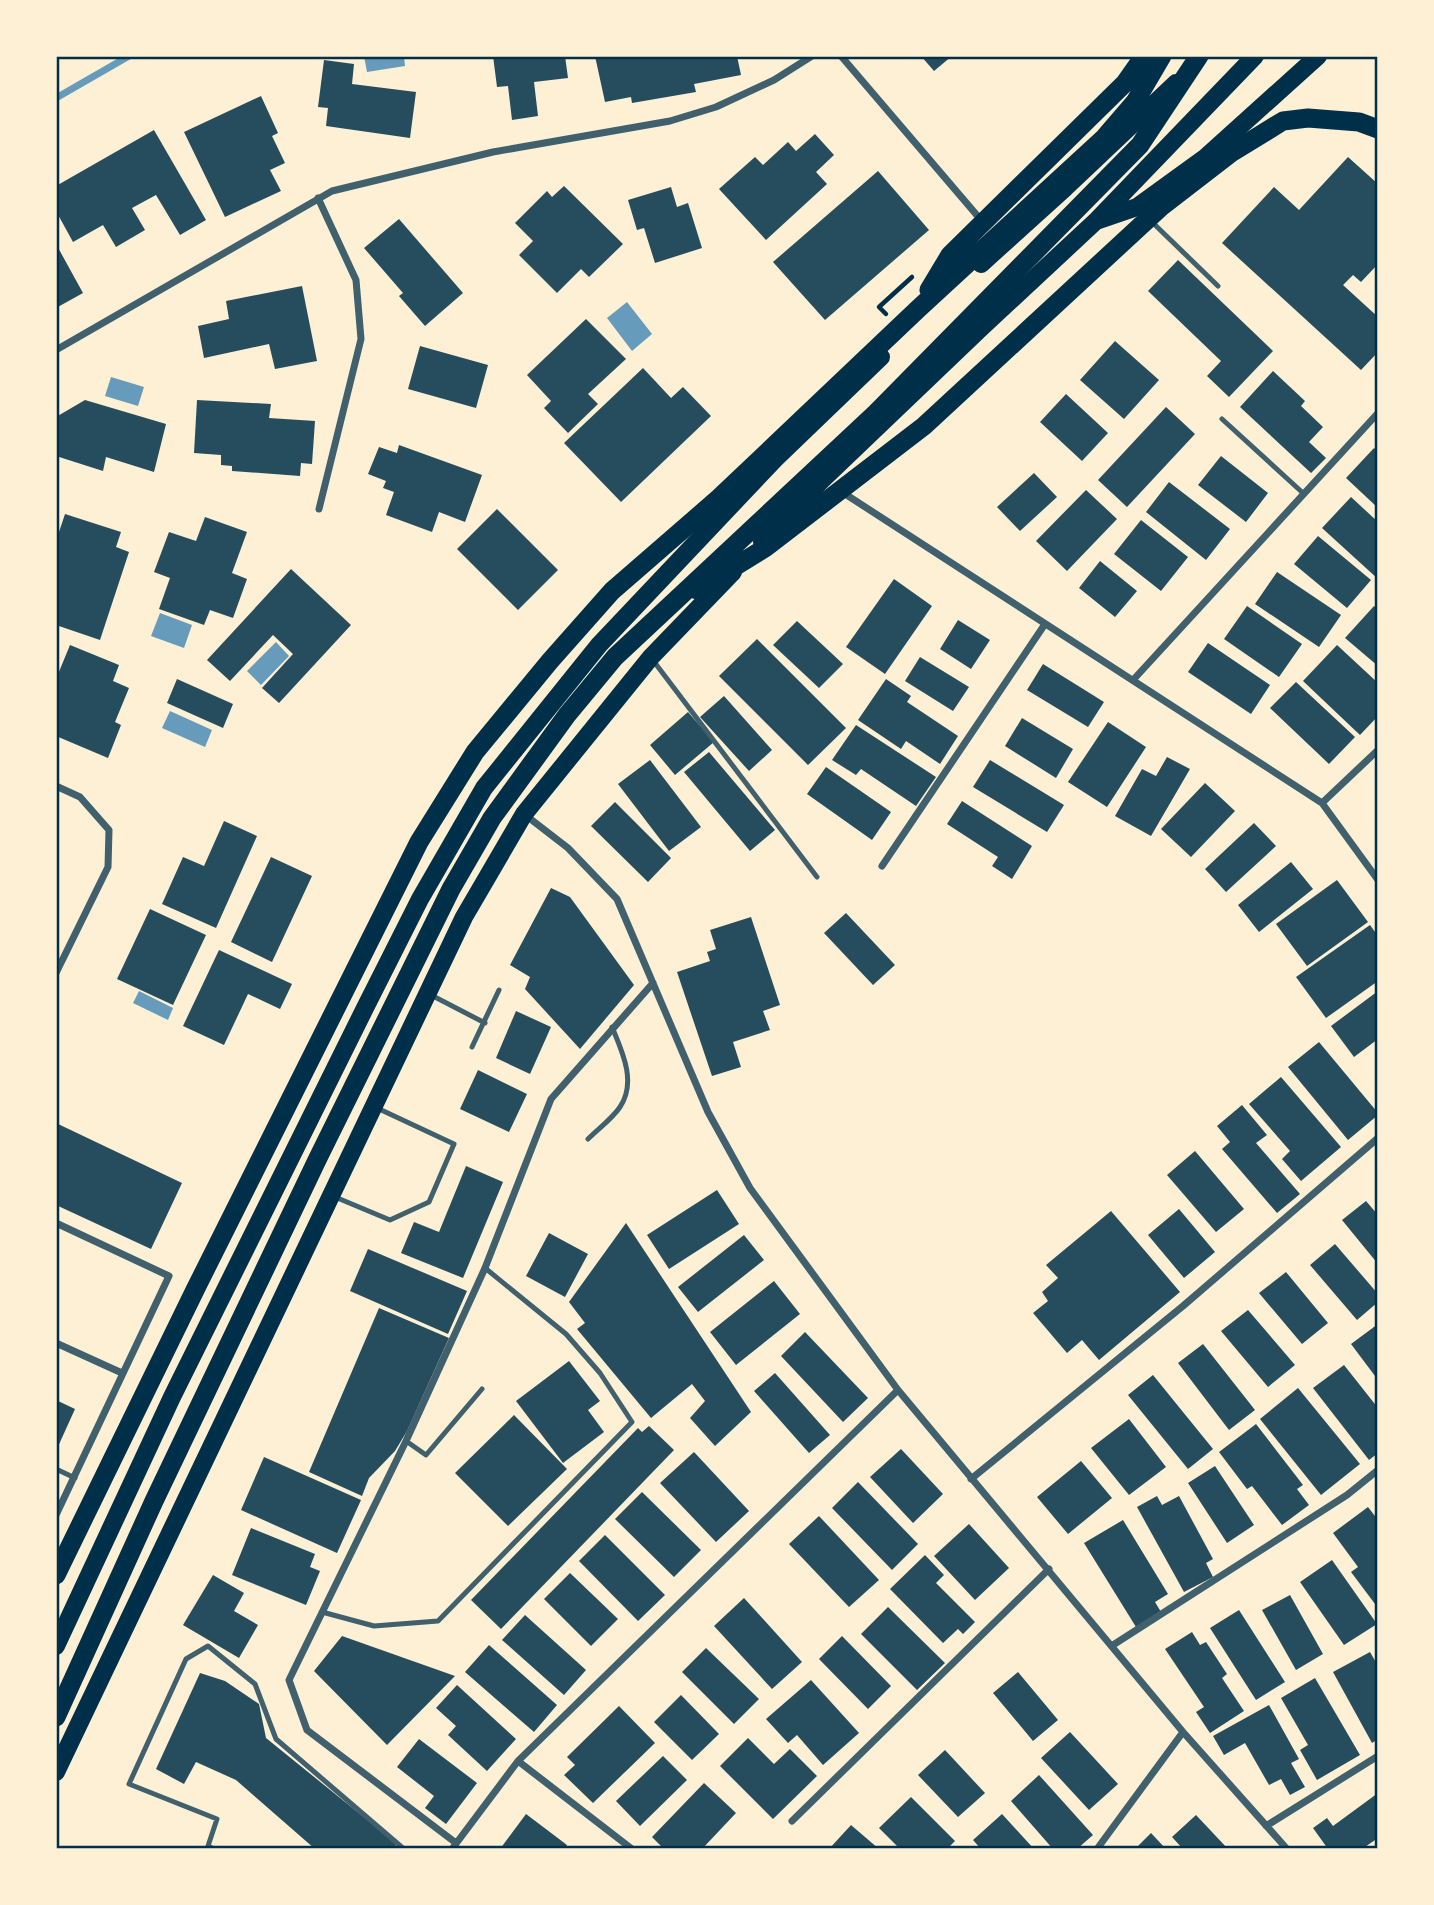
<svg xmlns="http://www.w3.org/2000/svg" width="1434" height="1905" font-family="Signika,sans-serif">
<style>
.water{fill:#669bbc}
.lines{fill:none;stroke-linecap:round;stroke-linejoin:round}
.stream{stroke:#669bbc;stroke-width:7}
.building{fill:#264d5e}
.path{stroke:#003049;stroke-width:4.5}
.service{stroke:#3f606c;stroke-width:5}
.minor{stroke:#3f606c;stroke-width:7}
.trunk{stroke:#003049;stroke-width:18}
.motorway{stroke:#003049;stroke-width:19}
.neatline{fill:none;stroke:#003049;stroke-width:2.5}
</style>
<rect width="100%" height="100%" fill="#fdf0d5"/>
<!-- water -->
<path class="water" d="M364 56H404L405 66 367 72Z
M627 302 652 334 632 351 607 318Z
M111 377 144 387 138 406 105 396Z
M160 613 192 625 184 648 151 636Z
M276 642 289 656 261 685 247 671Z
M170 711 212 730 205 747 162 728Z
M139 991 173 1008 168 1020 133 1003Z"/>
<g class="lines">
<!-- stream -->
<path class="stream" d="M56 98 129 56"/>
</g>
<!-- building -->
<path class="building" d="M493 56H565L568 78 534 82 538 116 512 120 508 86 497 87Z
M595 56H737L741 75 694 84 696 92 632 103 631 97 605 102Z
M921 56H952L934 71Z
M324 60 354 64 352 84 416 92 410 138 326 126 328 108 318 107Z
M261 96 278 133 272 136 285 163 270 170 281 191 225 217 184 132Z
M154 130 206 220 180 235 156 195 132 208 145 230 116 247 103 225 73 242 56 211V186Z
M815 134 834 155 816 172 827 184 766 240 719 189 755 157 763 165 788 142 796 151Z
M1348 157 1378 184V264L1361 282 1353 275 1343 285 1378 317V352L1361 370 1222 243 1274 187 1299 210Z
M878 171 929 230 825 320 773 262Z
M564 186 623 244 589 277 581 269 557 293 519 255 533 241 515 223 547 191 552 197Z
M671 187 677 207 688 203 702 248 655 263 644 228 637 230 628 200Z
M399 219 463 293 425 326 399 296 403 293 364 248Z
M56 244 83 293 56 308Z
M1178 260 1273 351 1229 397 1207 376 1221 361 1148 291Z
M302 286 317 361 275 369 269 344 204 358 198 326 229 319 226 301Z
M586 319 626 359 588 394 598 404 568 433 544 408 551 401 527 375Z
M1115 341 1159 380 1124 419 1080 380Z
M420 346 488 365 476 408 408 389Z
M643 368 671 398 683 387 711 416 621 502 564 443Z
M1273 371 1305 401 1301 406 1323 427 1309 442 1326 458 1311 473 1240 407Z
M1066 394 1108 433 1082 461 1040 422Z
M85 400 166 424 154 472 106 457 103 471 56 456V417Z
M197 400 271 404 269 418 315 421 312 464 301 463 300 476 232 471V466L221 465V455L194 453Z
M1166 407 1195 434 1127 507 1098 480Z
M399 445 482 475 465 522 439 512 432 532 386 515 394 492 383 488 386 481 368 474 379 447 397 453Z
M1374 448 1378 452V508L1346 478Z
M1221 456 1268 493 1246 522 1198 485Z
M1034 473 1057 497 1020 531 997 507Z
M1169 482 1230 529 1206 560 1146 512Z
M1086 490 1117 519 1067 571 1036 541Z
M1351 497 1378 522V579L1322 528Z
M497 509 558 570 518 610 457 549Z
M65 514 121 532 116 547 129 552 100 640 56 625V541Z
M205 517 247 532 232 573 247 579 233 618 210 610 204 625 159 609 170 578 154 572 169 532 196 541Z
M1141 520 1188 557 1161 591 1114 554Z
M1318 536 1371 580 1347 608 1294 564Z
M1100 561 1137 591 1115 617 1079 588Z
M291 569 351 625 279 703 262 688 293 654 273 635 230 681 207 660Z
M1277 572 1341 615 1319 647 1255 604Z
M894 579 932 606 885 674 846 647Z
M1247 606 1302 644 1279 677 1224 639Z
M1374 606 1378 610V666L1345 638Z
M958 620 990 640 971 669 940 649Z
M797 621 843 664 819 688 773 645Z
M757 639 846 728 808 765 719 676Z
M1208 643 1270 685 1251 714 1188 672Z
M70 645 119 665 113 681 129 688 115 722 121 725 108 758 56 736V679Z
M1337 645 1378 683V716L1360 735 1303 681Z
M920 657 969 687 953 711 905 681Z
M1043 664 1104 702 1088 727 1027 690Z
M177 679 233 704 223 728 167 703Z
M886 679 911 696 907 702 958 736 940 764 906 741 901 749 858 720Z
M1296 682 1355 737 1329 764 1270 708Z
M724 696 772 750 749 771 700 717Z
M688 712 714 742 675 775 650 745Z
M1022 718 1073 749 1056 778 1005 746Z
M1108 722 1146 747 1107 807 1068 782Z
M856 725 936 777 916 806 861 769 856 775 832 760Z
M709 752 775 830 750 851 684 772Z
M1167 757 1190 769 1151 836 1115 816 1142 769 1156 776Z
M650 760 701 827 669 851 618 784Z
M990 760 1064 805 1047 832 973 787Z
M826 767 891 812 872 840 807 794Z
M1205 783 1235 811 1191 857 1161 829Z
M962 801 1032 846 1012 879 992 866 998 857 947 824Z
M615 802 671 858 648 882 591 826Z
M224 821 257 836 216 928 162 904 183 857 204 866Z
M1254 823 1276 846 1226 892 1205 869Z
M271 857 312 876 272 962 231 942Z
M1291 862 1313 889 1259 932 1238 905Z
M1337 880 1368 922 1307 966 1276 924Z
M551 888 570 897 634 985 580 1049 525 989 530 977 510 965Z
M150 909 206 935 173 1005 117 979Z
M846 913 895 965 873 985 824 933Z
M751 917 780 1005 763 1011 770 1030 733 1042 741 1067 712 1076 677 972 710 961 707 952 716 949 710 930Z
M1370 925 1378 936V981L1326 1018 1296 977Z
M219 950 292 984 280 1009 248 994 224 1045 183 1026Z
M1378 991V1039L1354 1057 1331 1026Z
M516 1011 551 1027 530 1074 496 1058Z
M1319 1042 1378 1113V1115L1348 1140 1288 1067Z
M478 1070 527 1094 509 1132 460 1109Z
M1281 1077 1341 1147 1301 1181 1282 1159 1290 1151 1249 1104Z
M1242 1105 1267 1135 1256 1143 1300 1194 1277 1213 1222 1149 1230 1142 1217 1126Z
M56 1123 182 1183 151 1249 56 1205Z
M1195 1151 1244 1209 1216 1232 1167 1175Z
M466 1166 503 1182 463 1278 401 1253 414 1222 439 1232Z
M717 1190 739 1224 669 1269 647 1235Z
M1366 1201 1378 1215V1264L1342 1220Z
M1179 1209 1215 1252 1184 1278 1148 1235Z
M1111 1211 1180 1292 1099 1360 1082 1340 1067 1353 1033 1313 1048 1301 1042 1292 1058 1278 1046 1265Z
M626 1223 751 1412 715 1446 690 1418 705 1401 692 1384 651 1418 577 1329 585 1323 569 1302Z
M549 1233 588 1254 565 1297 526 1276Z
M744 1235 764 1260 698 1312 678 1287Z
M1335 1244 1378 1294V1302L1357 1320 1310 1265Z
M368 1249 467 1291 448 1334 350 1291Z
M1286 1272 1328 1323 1302 1344 1259 1293Z
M774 1281 800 1314 736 1365 710 1332Z
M379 1308 449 1338 407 1431 395 1451 369 1478 362 1496 309 1472Z
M1248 1310 1295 1365 1268 1387 1221 1331Z
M1378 1324V1380L1351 1344Z
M805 1332 868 1398 843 1422 781 1356Z
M1203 1344 1255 1410 1229 1430 1178 1363Z
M569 1361 600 1401 588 1410 604 1432 563 1463 516 1401Z
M1344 1365 1378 1408V1453L1369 1460 1313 1388Z
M775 1373 830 1435 809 1453 754 1391Z
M1153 1375 1213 1449 1188 1469 1128 1395Z
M1298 1388 1360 1464 1321 1495 1260 1419Z
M56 1400 75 1409 56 1451Z
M514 1415 567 1469 508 1526 455 1473Z
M1129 1419 1166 1467 1129 1495 1091 1448Z
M1256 1424 1303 1485 1297 1489 1309 1505 1282 1525 1252 1486 1247 1489 1219 1452Z
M649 1426 674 1450 501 1629 471 1600 638 1428 642 1432Z
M901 1449 943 1494 913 1523 870 1477Z
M694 1452 749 1511 716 1542 660 1483Z
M264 1457 361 1500 337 1553 241 1510Z
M1081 1461 1112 1498 1068 1534 1037 1497Z
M1215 1466 1254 1525 1227 1543 1188 1483Z
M858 1482 918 1544 892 1570 832 1508Z
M642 1492 701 1550 674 1577 615 1519Z
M1157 1496 1162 1505 1179 1496 1213 1559 1206 1563 1213 1577 1184 1592 1137 1507Z
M1368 1507 1378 1520V1608L1351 1572 1358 1567 1333 1533Z
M819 1516 879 1580 849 1607 789 1544Z
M1123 1520 1168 1594 1155 1602 1161 1612 1136 1627 1084 1543Z
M969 1524 1009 1568 975 1600 934 1556Z
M251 1528 315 1554 310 1567 320 1571 306 1605 232 1575Z
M605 1535 665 1595 638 1621 579 1561Z
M925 1555 944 1575 936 1583 975 1622 963 1634 958 1629 943 1643 890 1589Z
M1332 1560 1377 1624 1344 1645 1300 1582Z
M570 1573 618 1619 591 1646 544 1599Z
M213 1575 244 1593 234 1611 258 1625 239 1658 183 1625Z
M1290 1595 1323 1654 1296 1670 1262 1610Z
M744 1598 802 1662 772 1689 714 1626Z
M888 1607 945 1663 917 1690 861 1634Z
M1239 1610 1285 1682 1256 1700 1210 1628Z
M525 1615 586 1670 564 1695 502 1640Z
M1192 1632 1200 1645 1206 1642 1227 1674 1222 1678 1244 1711 1210 1733 1196 1712 1204 1707 1165 1649Z
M342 1636 455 1676 387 1745 314 1671Z
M842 1636 891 1686 868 1709 819 1659Z
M489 1645 557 1705 534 1732 465 1672Z
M706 1648 759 1699 734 1724 682 1672Z
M1370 1652 1378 1666V1739L1372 1743 1333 1672Z
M1018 1672 1058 1720 1033 1741 993 1693Z
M200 1673 225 1681 259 1704 266 1738 397 1844 392 1849H315L236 1780 196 1762 184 1784 156 1769Z
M1315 1678 1360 1755 1317 1780 1300 1750 1308 1745 1281 1698Z
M811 1680 859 1733 823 1765 797 1735 788 1743 766 1719Z
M457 1685 516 1739 487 1771 448 1735 456 1726 436 1708Z
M681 1695 719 1734 692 1760 654 1722Z
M1269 1705 1299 1759 1291 1763 1305 1787 1290 1795 1281 1779 1269 1785 1245 1743 1224 1755 1213 1736Z
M619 1706 655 1743 593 1803 564 1775 575 1765 567 1757Z
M1070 1732 1118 1784 1089 1810 1041 1758Z
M748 1738 774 1764 790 1749 817 1776 773 1819 720 1766Z
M419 1739 477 1783 446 1824 425 1808 434 1796 397 1767Z
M945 1750 985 1793 958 1817 918 1775Z
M663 1756 687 1780 640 1826 616 1801Z
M1039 1775 1093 1835 1077 1849H1053L1011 1801Z
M704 1783 736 1813 702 1849H664L652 1837Z
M1378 1793V1838L1362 1849H1328L1313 1828 1327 1818 1333 1826Z
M911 1797 955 1841 947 1849H900L879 1828Z
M526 1814 567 1845 564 1849H500Z
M1002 1814 1034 1849H981L973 1840Z
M1196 1815 1228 1849H1183L1172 1837Z
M851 1825 879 1849H829Z
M1151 1833 1166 1849H1135Z"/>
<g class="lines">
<!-- path -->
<path class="path" d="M886 314 879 307 912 277"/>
<!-- service -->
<path class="service" d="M1152 222 1218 286
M1222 419 1304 494
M652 659 817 877
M431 995 485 1023
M472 1047 499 990
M588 1139C598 1129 612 1119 620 1107 637 1082 622 1051 612 1027
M335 1197 390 1220 429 1202 454 1144 377 1108
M406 1441 426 1455 482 1389
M56 1469 75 1478
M322 1612 374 1626 438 1621 632 1422 600 1373 566 1334 485 1268
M214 1849 208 1846 217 1819 129 1784 186 1659 208 1646 255 1684 276 1739 404 1849"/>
<!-- minor -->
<path class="minor" d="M841 56 981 220
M318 198 356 280 361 339 319 509
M56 350 332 191 493 152 670 121 716 107 774 80 812 56
M842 492 1322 803 1378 880
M1134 679 1378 413
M56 786 80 797 109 830 108 867 56 973
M1322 803 1378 750
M524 814 568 848 617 899 708 1112 750 1188 898 1390 1183 1732 1287 1849
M882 866 1045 624
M56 1223 169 1276 56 1515
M56 1343 122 1373
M971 1479 1183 1306 1378 1138
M1113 1645 1347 1495 1378 1470
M518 1761 632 1849
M792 1821 1049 1569
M1266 1826 1378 1756
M456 1843 307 1730 289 1680 406 1441 485 1268 551 1099 653 983
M452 1849 518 1761 898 1390
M1097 1849 1183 1732"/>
<!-- trunk -->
<path class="trunk" d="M1099 220 1137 207 1206 157 1318 56
M981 264 1065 188 1176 83
M762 542 823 479 982 327 1097 220 1255 56
M56 1646 172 1397 365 1008 420 899 484 788 599 645 775 459 881 357
M56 1772 464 917 524 814 651 657 733 572"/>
<!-- motorway -->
<path class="motorway" d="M929 290 950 255 1125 83 1144 56
M697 590 765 548 924 426 1161 207 1231 153 1283 121 1308 118 1359 122 1378 129
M56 1575 196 1288 419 842 475 752 550 661 612 591 719 498 918 309 1104 138 1135 102 1162 56
M56 1717 154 1501 318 1158 451 889 492 818 567 715 615 657 876 413 1140 145 1199 56"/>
</g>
<!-- border -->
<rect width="1434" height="1905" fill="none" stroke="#fdf0d5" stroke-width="116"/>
<rect x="58" y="58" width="1318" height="1789" class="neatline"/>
</svg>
